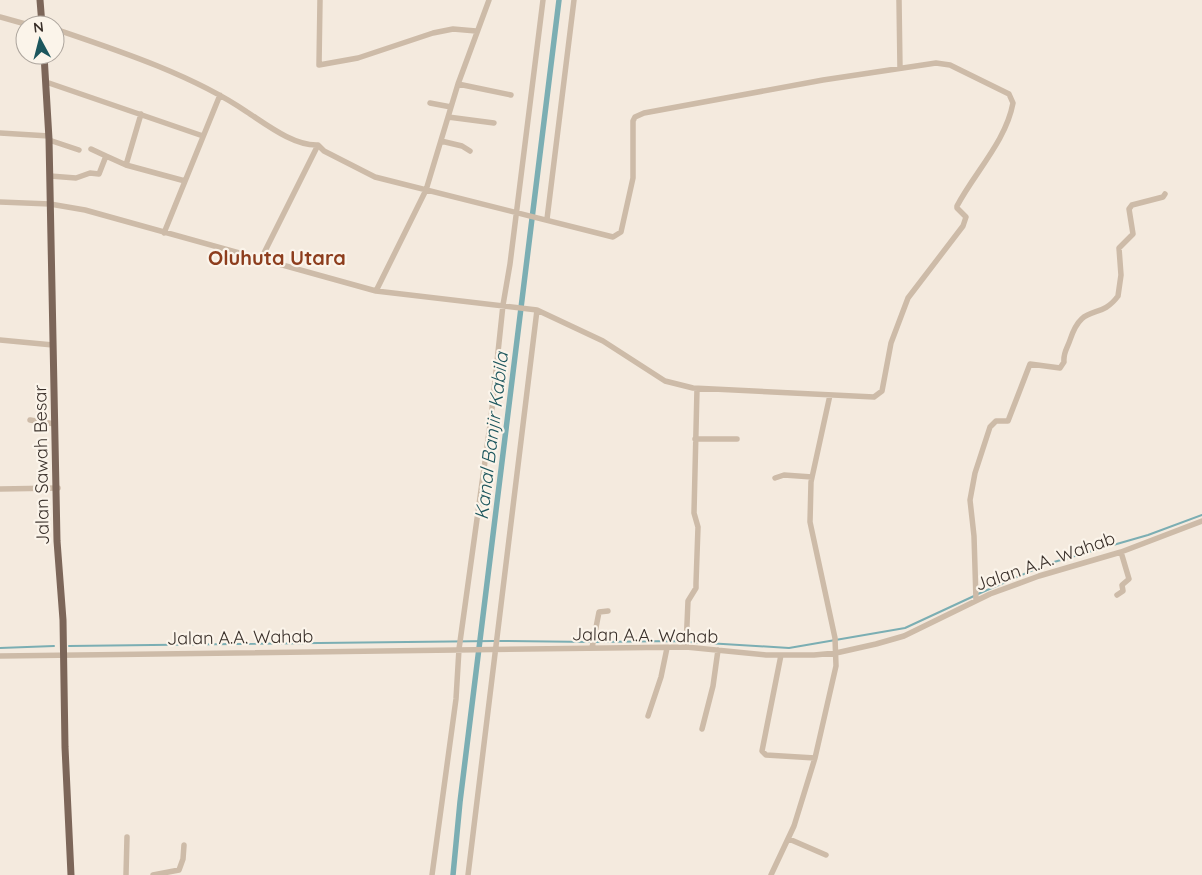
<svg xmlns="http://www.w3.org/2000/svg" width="1202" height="875" font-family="Quicksand,sans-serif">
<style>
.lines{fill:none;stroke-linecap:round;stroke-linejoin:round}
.stream{stroke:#7baeb3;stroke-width:2}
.canal{stroke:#7baeb3;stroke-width:5.5}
.minor{stroke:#cdbba8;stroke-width:5.5}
.major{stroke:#7c6659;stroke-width:7}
.labels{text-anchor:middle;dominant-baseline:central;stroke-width:4.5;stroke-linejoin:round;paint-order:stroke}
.street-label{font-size:18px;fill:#392f29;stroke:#fbf4ea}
.water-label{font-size:19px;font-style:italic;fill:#1c565d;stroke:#fbf4ea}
.quarter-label{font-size:20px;font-weight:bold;fill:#8d3d1d;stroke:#fbf4ea}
</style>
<rect width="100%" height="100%" fill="#f4eade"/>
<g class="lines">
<!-- stream -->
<path class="stream" d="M978 594 1047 564 1148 535 1202 515
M500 641 591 642
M595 642 674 641 789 648 905 628 974 596
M69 646 494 641
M0 648 54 646"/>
<!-- canal -->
<path class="canal" d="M453 875 460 802 559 0"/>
<!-- minor -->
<path class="minor" d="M320 0 319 65 358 58 433 33 453 29 476 31
M899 0 900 68
M0 17 29 25
M46 82 203 136
M458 84 511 95
M430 103 451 107
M448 117 494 123
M0 133 49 136
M49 140 79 150
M441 141 462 146 470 151
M91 149 106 156
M126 165 141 114
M50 176 76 178 90 173 99 174 106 156 126 165 185 181
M0 202 50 204 85 210 376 291 537 310 603 341 665 381 693 388 874 397 882 391 891 343 908 298 963 226 966 217 957 208V206C975 172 1006 141 1013 103L1009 94 950 65 936 63 823 80 644 113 635 117 633 121V178L621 232 613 237 375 177 324 151 318 145C294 146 267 125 247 112 193 75 117 50 55 29
M547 219 574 0
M164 233 220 95
M261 259 318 145
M376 291 426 190 458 84 489 0
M0 340 53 345
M30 420 55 424
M695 439H737
M775 478 784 475 812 477
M0 489 58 488
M1117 595 1123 591 1122 585 1129 579 1121 552
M976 600 974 536 970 500 975 473 990 427 996 421H1008L1030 364 1060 368 1064 362C1063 353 1067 349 1070 340 1083 301 1099 322 1118 296L1121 275 1119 248 1133 234 1129 209 1132 205 1163 197 1165 194
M686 647 688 601 696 588V583L698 527 694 513 697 389
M592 648 599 612 608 611
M781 655 762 751 766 755 815 758
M0 656 686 647 766 655H814L836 653 876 644 904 636 990 594 1039 576 1121 552 1202 521
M648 716 661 677 667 648
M702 729 713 686 718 650
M789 839 826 855
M126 875 127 837
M153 875 179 870 183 859 184 845
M432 875 456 699 459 649 491 418 503 305 510 264 543 0
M468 875 537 310
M771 875 794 826 815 758 836 666 835 638 810 522 811 482 830 395"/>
<!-- major -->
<path class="major" d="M40 0 42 25
M44 55 49 139 57 541 63 620 65 747 71 875"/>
</g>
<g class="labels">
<!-- street labels -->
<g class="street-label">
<text transform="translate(41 465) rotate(-91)">Jalan Sawah Besar</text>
<text transform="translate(1045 561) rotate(-19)">Jalan A.A. Wahab</text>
<text transform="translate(645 635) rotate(1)">Jalan A.A. Wahab</text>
<text transform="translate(240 637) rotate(-1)">Jalan A.A. Wahab</text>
</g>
<!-- water labels -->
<g class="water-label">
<text transform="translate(491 436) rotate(-83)">Kanal Banjir Kabila</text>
</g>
<!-- quarter labels -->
<g class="quarter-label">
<text x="277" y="257">Oluhuta Utara</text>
</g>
</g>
<!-- north arrow -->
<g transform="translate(40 40) rotate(353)"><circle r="24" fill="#fbf4ea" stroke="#ada59d"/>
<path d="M0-4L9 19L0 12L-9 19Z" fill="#1c565d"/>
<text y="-8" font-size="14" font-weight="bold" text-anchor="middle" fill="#392f29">N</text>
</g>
</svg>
